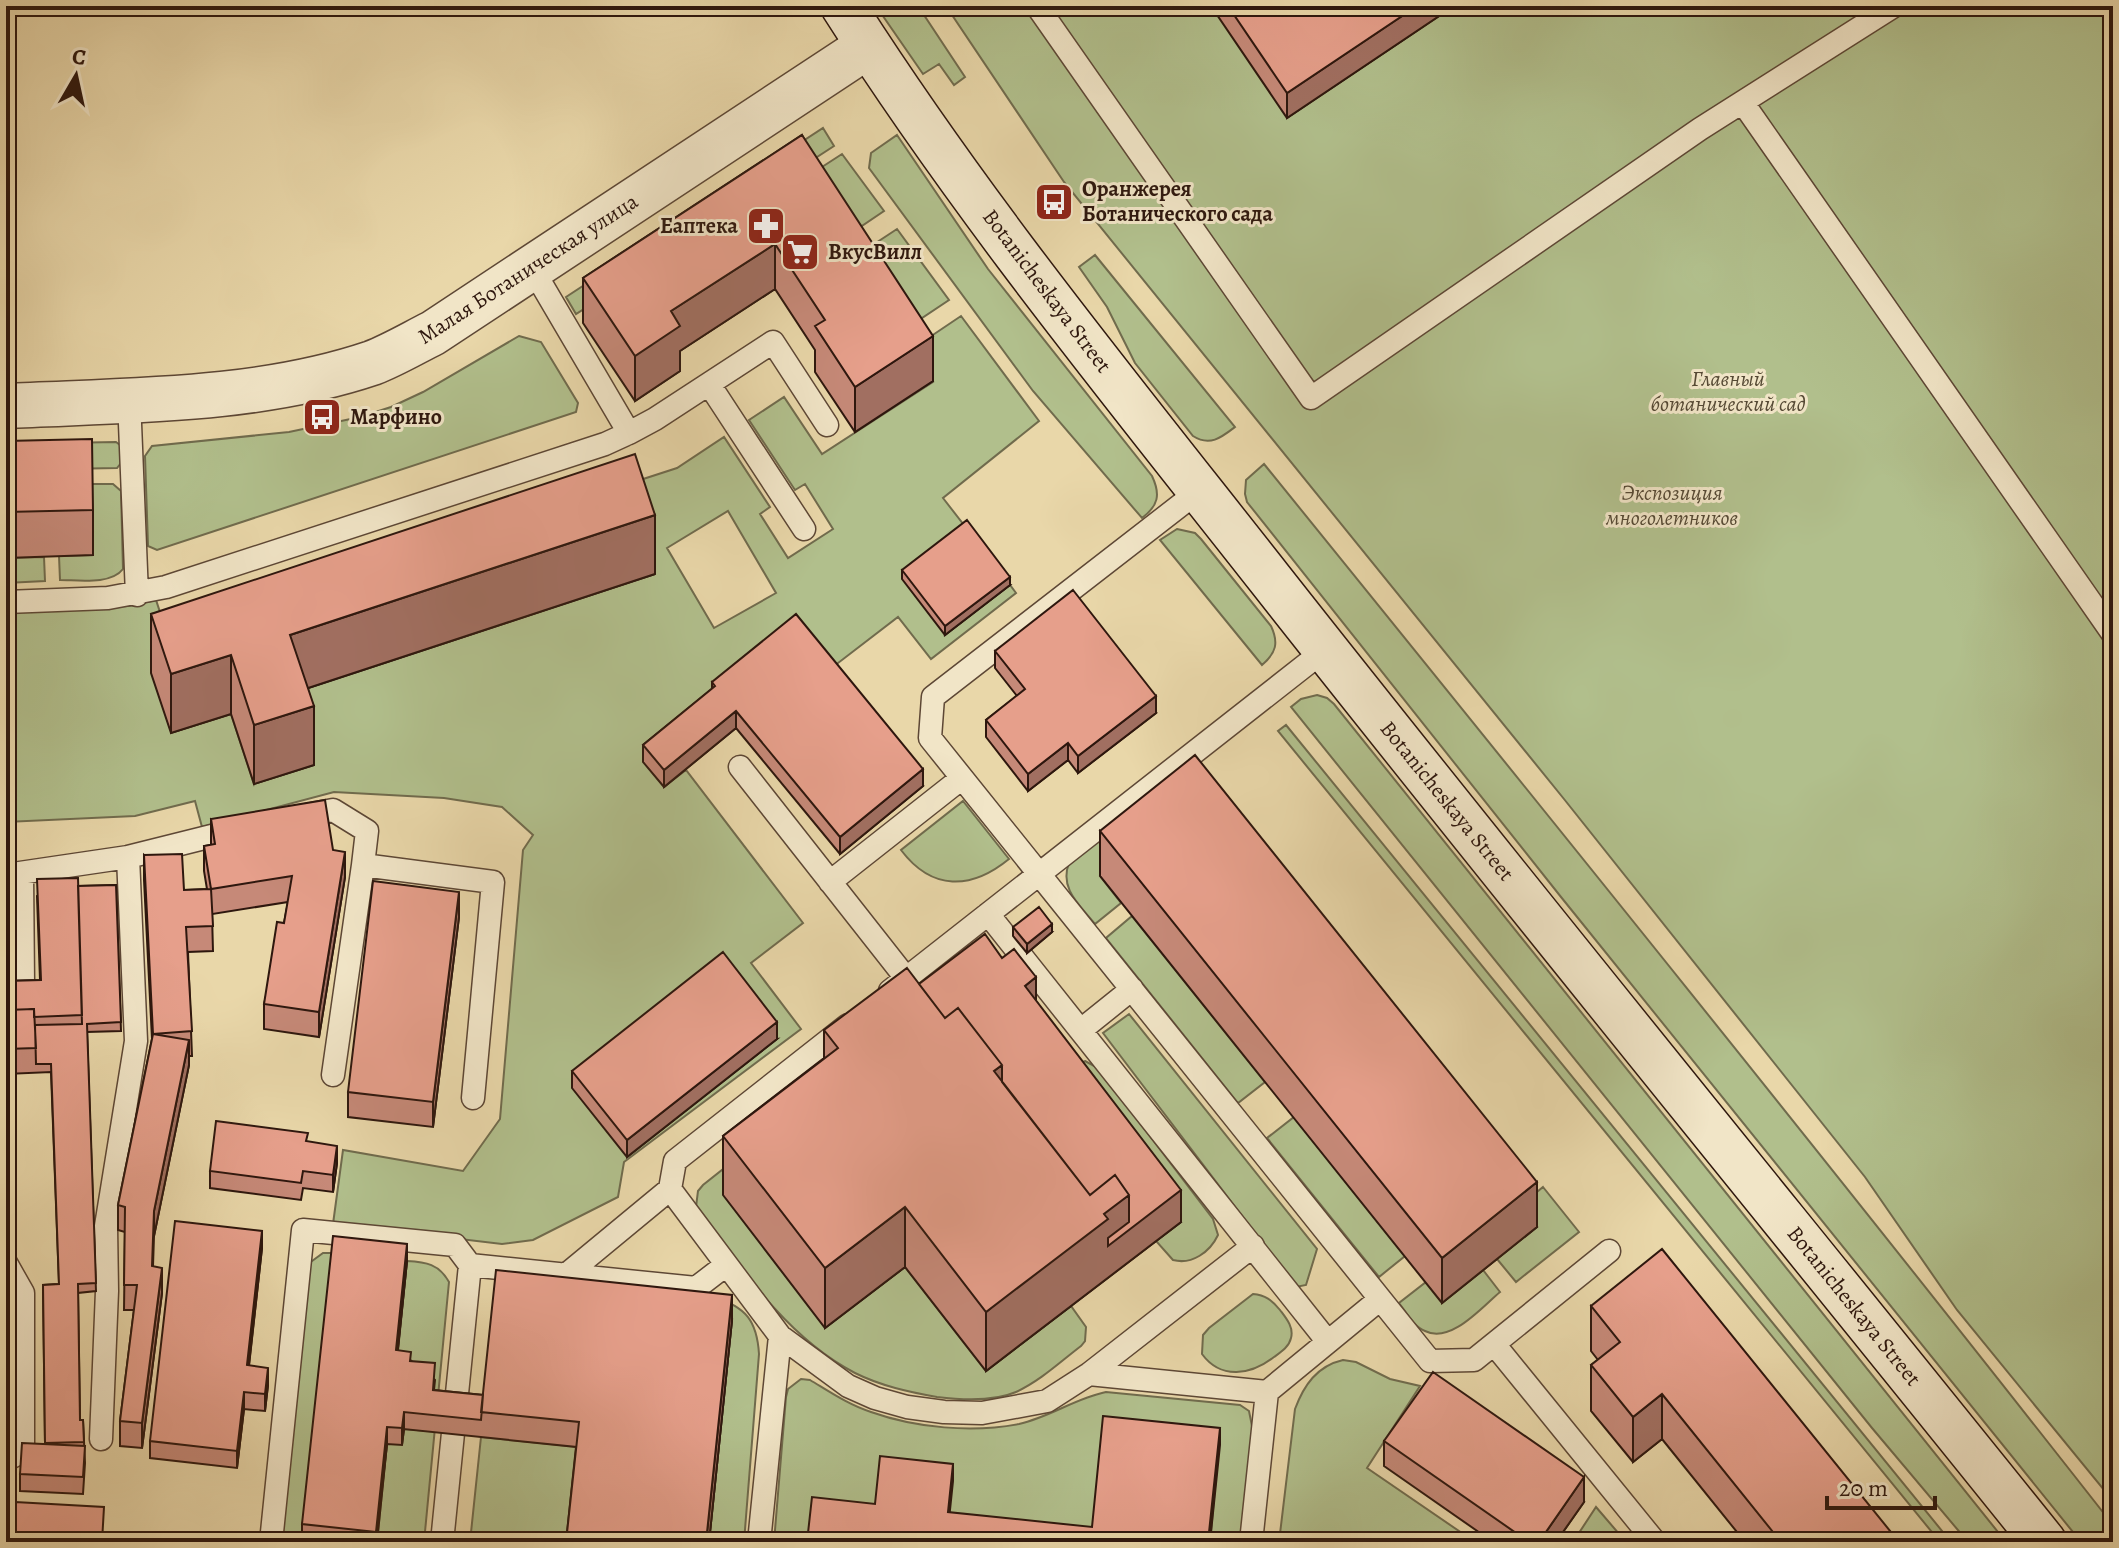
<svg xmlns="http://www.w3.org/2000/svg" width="2119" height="1548" font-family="Alegreya,serif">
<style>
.green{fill:#b1bf8c;stroke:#706b4d;stroke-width:2;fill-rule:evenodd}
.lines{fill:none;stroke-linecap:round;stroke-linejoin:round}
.service-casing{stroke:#5d4735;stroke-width:25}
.tertiary-casing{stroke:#5d4735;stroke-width:47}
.secondary-casing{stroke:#2e170e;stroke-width:47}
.service{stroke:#f1e5c7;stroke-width:22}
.tertiary{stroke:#f1e5c7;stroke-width:44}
.secondary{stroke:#f1e5c7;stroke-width:44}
.wall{fill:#c68978;stroke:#2e170e;stroke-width:2}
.shaded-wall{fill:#a16f61;stroke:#2e170e;stroke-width:2}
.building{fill:#e69f8b;stroke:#2e170e;stroke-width:2}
.labels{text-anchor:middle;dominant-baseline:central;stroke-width:6;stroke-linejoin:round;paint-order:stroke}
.poi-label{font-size:22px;font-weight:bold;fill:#2e170e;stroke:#f1e5c7;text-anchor:start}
.street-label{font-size:22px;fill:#2e170e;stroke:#f1e5c7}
.park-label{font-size:22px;font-style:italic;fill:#554934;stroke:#f1e5c7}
</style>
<rect width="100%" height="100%" fill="#e9d7a9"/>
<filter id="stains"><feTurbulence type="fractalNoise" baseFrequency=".0025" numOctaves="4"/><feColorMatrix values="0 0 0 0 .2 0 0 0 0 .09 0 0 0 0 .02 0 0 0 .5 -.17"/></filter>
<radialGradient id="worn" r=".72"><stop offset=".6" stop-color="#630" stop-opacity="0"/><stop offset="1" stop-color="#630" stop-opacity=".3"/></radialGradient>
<!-- green -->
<path class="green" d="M876 6H918L965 77 954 85 939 64 923 74Z
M946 6H2113V1501L1957 1310 1865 1177 1564 799 1064 182Z
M823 128 834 146 760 194 748 177Z
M897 135 988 269 1152 476C1161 495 1158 506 1142 518L1033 391 869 168 871 153Z
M842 154 884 211 841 240 802 180Z
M897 229 949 300 901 332 853 258Z
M1095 255 1235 427C1222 437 1210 447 1193 436L1135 363 1107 307 1079 267Z
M615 265 626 282 576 314 566 297Z
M961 316 1039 421 943 498 967 529 945 634 1010 585 1016 593 931 659 898 617 829 670 796 631 664 787 686 770 803 923 751 963 801 1029 624 1162 618 1197 533 1240 502 1244 333 1224 343 1150 463 1171 500 1119 523 850 533 835 502 807 444 798 334 792 202 827 195 801 135 816 6 822V610L129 606 156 600 177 664 231 714 254 784 290 694 597 494 677 468 724 437 770 507 760 514 788 558 833 529 805 484 795 490 749 420 784 397 822 454 933 382 912 349ZM728 511 776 593 714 628 667 548Z
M519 336 541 342 578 403 576 412 157 550 148 546 145 456 152 446 289 432 360 417 391 407 423 392Z
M116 442 120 445 121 463 117 468 63 469 61 443Z
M1264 464C1549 816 1833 1168 2113 1525V1542H2081L1561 897 1247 502 1245 494 1246 480Z
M92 484H113L121 491 123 569C111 585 78 580 60 580L59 556 93 555Z
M1177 529 1195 533 1201 539 1271 626C1279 643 1276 653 1262 665L1160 540Z
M44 557 45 581 6 583V558Z
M1317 695 1327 698 1334 704 2006 1542H1968L1872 1428 1291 707 1301 699Z
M1286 725 1951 1542H1940L1278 731Z
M1175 776 1100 876 1121 903 1095 924C1080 905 1059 889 1069 863Z
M963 801 1009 859C971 890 932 891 901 850Z
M1132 916 1265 1082 1238 1103 1106 938Z
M1129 1014 1317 1249 1306 1285 1296 1287 1103 1033Z
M1085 1061 1098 1068 1213 1219 1218 1235C1210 1252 1192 1265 1173 1260L1156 1241 1181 1222 1074 1066Z
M824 1089 825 1327 905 1267 986 1371 1071 1306 1086 1327 1085 1341 1081 1346C1060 1362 1040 1381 1016 1392 993 1402 961 1400 937 1397 909 1392 881 1386 855 1373 787 1338 740 1267 696 1207L698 1191 703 1185Z
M1294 1117 1405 1256 1379 1277 1267 1138Z
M1543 1187 1579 1232 1516 1282 1497 1259 1520 1206Z
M323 1253H333L307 1542H284L281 1537 308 1264Z
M407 1261C426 1262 439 1264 449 1282L424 1542H377L387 1444 404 1429 430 1431 396 1367Z
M1483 1270 1500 1292C1482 1307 1451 1344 1425 1331 1414 1327 1406 1312 1399 1303L1426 1282Z
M1253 1294C1265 1295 1272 1300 1280 1310 1286 1318 1294 1327 1291 1338 1289 1347 1281 1352 1274 1357 1251 1375 1221 1380 1202 1354L1203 1335 1209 1328Z
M714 1297C746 1307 757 1321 759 1354L744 1542H709L732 1320Z
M1343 1360 1356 1362 1390 1379 1420 1386 1367 1468 1475 1542H1279L1295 1409C1304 1385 1317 1366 1343 1360Z
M801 1379 810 1380C830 1392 849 1405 871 1412 916 1428 972 1433 1019 1424 1050 1417 1076 1398 1106 1392L1240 1405 1249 1411 1253 1431 1243 1542H1210L1219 1445 1092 1542 875 1521 809 1542H774L786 1397 788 1389Z
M481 1437 579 1447 569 1542H470Z
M1596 1507 1626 1542H1573Z"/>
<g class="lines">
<!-- service casing -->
<g class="service-casing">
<path id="service" d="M1037 6 1311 398 1700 129 1894 6
M1743 103 2113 634
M709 384 804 529
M129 399 137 595
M629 433 655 419 773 342 827 425
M1200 490 933 697 930 738 1430 1361 1474 1360 1609 1251
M6 602 108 598 166 587 605 444 629 433 532 268
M740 767 906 978
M297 817 333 810 367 831 363 865 493 882 473 1098
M22 874 23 984
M6 875 128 857 240 829
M830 882 962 778
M988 914 1328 1342
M890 991 1326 649
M848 1025 675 1161 670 1189 780 1336 848 1386 875 1398 907 1407 944 1412 982 1413 1047 1401 1089 1374 1253 1246
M1081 1030 1132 989
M333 1075 363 865
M6 1263 23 1293V1451L6 1460
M566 1275 670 1189
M1494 1344 1655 1542
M1089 1374 1267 1392 1379 1300
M101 1439 107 1291 106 1226 136 1041 128 857
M271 1542 303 1230 455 1245 470 1265
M442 1542 470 1265 696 1288 726 1265
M759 1542 780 1336
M1251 1542 1267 1392"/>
</g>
<!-- tertiary casing -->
<g class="tertiary-casing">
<path id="tertiary" d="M6 406C126 400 257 402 372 363 393 355 413 343 433 333L868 46"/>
</g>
<!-- secondary casing -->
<g class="secondary-casing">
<path id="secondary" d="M843 6C971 207 1123 392 1270 579 1525 903 1786 1221 2044 1542"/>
</g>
<!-- service -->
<use href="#service" class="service"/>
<!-- tertiary -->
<use href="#tertiary" class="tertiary"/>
<!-- secondary -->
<use href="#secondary" class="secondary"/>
</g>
<!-- wall -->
<path class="wall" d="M1211 6H1454L1287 118Z
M802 135 933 381 855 432 815 372V350L775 289 680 351V371L635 401 583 323V278Z
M6 441 93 510V555L6 558Z
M902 570 1010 585 945 635 902 579Z
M655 574 308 688 314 765 254 784 231 714 171 733 151 673V614Z
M995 651 1156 713 1078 773 1068 760 1028 791 986 737V720L1017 696 995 668Z
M712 682 923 786 840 854 736 728 664 787 643 762V745L712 689Z
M211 819 333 850 345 877 319 1037 264 1029V1004L284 923 288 902 212 914 213 951 188 952 192 1056H189V1065L154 1236 153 1266 162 1293 142 1448 120 1446V1421L134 1310H124L125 1232 118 1230V1205L152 1039 144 880V855L184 890 207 889 204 871V846L211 845Z
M1100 831 1537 1227 1442 1303 1100 876Z
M116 885 121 1031 87 1032 96 1291 78 1293 80 1420H83L85 1463 83 1494 20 1491V1474L45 1444 43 1285 59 1284 51 1072 6 1074V981L40 980 37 896 78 886Z
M459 917 433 1127 348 1117V1092Z
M1013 927 1052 932 1027 953 1013 936Z
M1036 1001 1181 1222 986 1371 905 1267 825 1328 723 1195V1136L824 1058V1030Z
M777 1039 627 1157 572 1088V1071Z
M308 1142 337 1163 333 1192 303 1188 301 1200 210 1188V1171Z
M262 1248 249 1366 268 1385 265 1411 244 1409 237 1468 150 1458V1441Z
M407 1261 398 1350 435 1380 434 1390 483 1395 732 1320 709 1542H566L576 1447 404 1429 402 1445 387 1444 377 1542 302 1541V1524Z
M1591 1306 1899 1542H1745L1662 1439 1633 1462 1591 1411V1365L1598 1360 1591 1351Z
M6 1362H9V1428H6Z
M1384 1441 1584 1502 1556 1542H1493L1384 1466Z"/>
<!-- shaded-wall -->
<path class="shaded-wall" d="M1417 6H1454L1287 118V93Z
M775 244V289L680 351V371L635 401V356L671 311Z
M933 336V381L855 432V387Z
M655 515V574L290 694V635Z
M1010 577V585L945 635V626Z
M231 655V714L171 733V674Z
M1156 696V713L1078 773V756Z
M314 706V765L254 784V725Z
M736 711V728L664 787V770Z
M1068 743V760L1028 791V774Z
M923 769V786L840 854V837Z
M345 852V877L319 1037V1012Z
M459 892V917L433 1127V1102Z
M1052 924V932L1027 953V944Z
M1036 977V1010L1025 986Z
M777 1022V1039L627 1157V1140Z
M189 1040V1065L154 1236V1211Z
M1002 1065V1108L994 1071Z
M337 1146V1163L333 1192V1175Z
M1537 1182V1227L1442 1303V1258Z
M1181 1190V1222L986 1371V1312L1090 1221 1129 1195Z
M905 1207V1267L825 1328V1268Z
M262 1231V1248L247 1382V1365Z
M407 1244V1261L396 1367V1350Z
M162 1268V1293L142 1448V1423Z
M732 1295V1320L709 1542H706Z
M268 1368V1385L265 1411V1394Z
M244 1392V1409L237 1468V1451Z
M1662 1394V1439L1633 1462V1417Z
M404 1412V1429L402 1445V1428Z
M387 1427V1444L376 1542V1532Z
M1220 1428V1445L1210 1542H1208Z
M953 1464V1481L948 1529V1512Z
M1584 1477V1502L1556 1542H1539Z"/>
<!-- building -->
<path class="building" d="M1228 6H1417L1287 93Z
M802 135 933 336 855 387 815 326 825 320 775 244 671 311 680 326 635 356 583 278Z
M92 439 93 510 6 512V441Z
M635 454 655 515 290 635 314 706 254 725 231 655 171 674 151 614Z
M967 520 1010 577 945 626 902 570Z
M1073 590 1156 696 1078 756 1068 743 1028 774 986 720 1025 689 995 651Z
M796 614 923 769 840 837 736 711 664 770 643 745 715 686 712 682Z
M1195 755 1537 1182 1442 1258 1100 831Z
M325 800 333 850 345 852 319 1012 264 1004 277 922 284 923 292 876 211 889 204 846 215 844 211 819Z
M182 854 184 890 211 889 213 926 186 927 192 1031 153 1034 144 855Z
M78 878 82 1015 34 1017V1009L6 1010V981L41 980 37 879Z
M373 881 459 892 433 1102 348 1092Z
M116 885 121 1022 87 1024 96 1283 78 1284 80 1420H83L84 1442 45 1443 43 1285 59 1284 51 1064H36L35 1025 82 1024 78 886Z
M1039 907 1052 924 1027 944 1013 927Z
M985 934 1002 958 1014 949 1036 977 1025 986 1181 1190 1108 1246V1238L1129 1222V1195L1115 1175 1090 1195 1002 1082V1065L958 1008 945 1018 919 984Z
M723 952 777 1022 627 1140 572 1071Z
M907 968 945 1018 958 1008 1002 1065 994 1071 1090 1195 1115 1175 1129 1195 1104 1214 1108 1219 986 1312 905 1207 825 1268 723 1136 838 1048 824 1030Z
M34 1009 36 1048 6 1049V1010Z
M153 1034 189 1040 154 1211 152 1266 162 1268 142 1423 120 1421 137 1285H124L125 1207 118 1205Z
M216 1121 308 1133 306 1141 337 1146 333 1175 303 1171 301 1183 210 1171Z
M175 1221 262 1231 247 1365 268 1368 265 1394 244 1392 237 1451 150 1441Z
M333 1236 407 1244 396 1350 411 1352 410 1361 435 1363 433 1390 483 1395 481 1420 404 1412 402 1428 387 1427 376 1532 302 1524Z
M1662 1249 1899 1542H1781L1662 1394 1633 1417 1591 1365 1620 1342 1591 1306Z
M496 1270 732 1295 706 1542H566L579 1422 481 1412Z
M6 1362H9V1403H6Z
M1433 1372 1584 1477 1539 1542H1529L1384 1441Z
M1103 1416 1220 1428 1208 1542H807L812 1497 875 1504 880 1456 953 1464 948 1512 1092 1527Z
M22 1443 85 1446 83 1477 20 1474Z
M15 1502 104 1507 102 1542H46L12 1540Z
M129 1535 189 1542H128Z"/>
<!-- icons -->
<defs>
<g id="bus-square" transform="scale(2)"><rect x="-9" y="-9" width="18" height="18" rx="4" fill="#8f2418" stroke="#f1e5c7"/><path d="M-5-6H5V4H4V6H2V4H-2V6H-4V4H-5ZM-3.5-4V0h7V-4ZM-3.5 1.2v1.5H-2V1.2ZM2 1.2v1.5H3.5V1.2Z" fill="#fff"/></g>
<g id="pharmacy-square" transform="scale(2)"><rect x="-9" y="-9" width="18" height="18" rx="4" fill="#8f2418" stroke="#f1e5c7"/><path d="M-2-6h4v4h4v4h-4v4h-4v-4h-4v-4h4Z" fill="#fff"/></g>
<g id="supermarket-square" transform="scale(2)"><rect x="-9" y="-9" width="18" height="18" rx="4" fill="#8f2418" stroke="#f1e5c7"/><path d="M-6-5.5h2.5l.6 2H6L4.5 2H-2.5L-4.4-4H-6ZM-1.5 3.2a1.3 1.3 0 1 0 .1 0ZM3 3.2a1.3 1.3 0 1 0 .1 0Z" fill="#fff"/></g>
</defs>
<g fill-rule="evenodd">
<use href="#bus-square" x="1054" y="202"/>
<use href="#pharmacy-square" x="766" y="226"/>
<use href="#supermarket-square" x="800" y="252"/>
<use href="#bus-square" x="322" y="417"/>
</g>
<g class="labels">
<!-- poi labels -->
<g class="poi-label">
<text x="1082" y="189">Оранжерея<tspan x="1082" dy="25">Ботанического сада</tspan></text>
<text x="738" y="226" text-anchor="end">Еаптека</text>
<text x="828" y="252">ВкусВилл</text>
<text x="350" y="417">Марфино</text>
</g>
<!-- street labels -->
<g class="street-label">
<text transform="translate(528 269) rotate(-33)">Малая Ботаническая улица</text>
<text transform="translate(1047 291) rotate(53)">Botanicheskaya Street</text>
<text transform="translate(1447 801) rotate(51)">Botanicheskaya Street</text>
<text transform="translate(1854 1306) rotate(51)">Botanicheskaya Street</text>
</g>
<!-- park labels -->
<g class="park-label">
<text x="1728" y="379">Главный<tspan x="1728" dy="25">ботанический сад</tspan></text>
<text x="1672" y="493">Экспозиция<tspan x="1672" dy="25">многолетников</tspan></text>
</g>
</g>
<!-- margin -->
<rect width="2119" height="1548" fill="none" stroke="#e9d7a9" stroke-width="32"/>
<rect x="8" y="8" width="2103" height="1532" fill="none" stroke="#2e170e" stroke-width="4"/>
<rect x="16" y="16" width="2087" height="1516" fill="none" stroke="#2e170e" stroke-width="2"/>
<!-- north arrow -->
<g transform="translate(76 76) rotate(9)" stroke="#f1e5c7" stroke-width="6" paint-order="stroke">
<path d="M0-6L14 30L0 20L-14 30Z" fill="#2e170e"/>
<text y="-12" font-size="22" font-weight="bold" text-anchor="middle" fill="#2e170e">С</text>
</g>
<!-- scale -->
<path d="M1827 1496v12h108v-12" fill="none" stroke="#2e170e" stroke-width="4"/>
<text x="1839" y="1496" font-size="24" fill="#2e170e" stroke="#f1e5c7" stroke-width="6" paint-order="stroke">20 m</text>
<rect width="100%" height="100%" filter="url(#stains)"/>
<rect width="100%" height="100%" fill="url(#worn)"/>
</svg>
